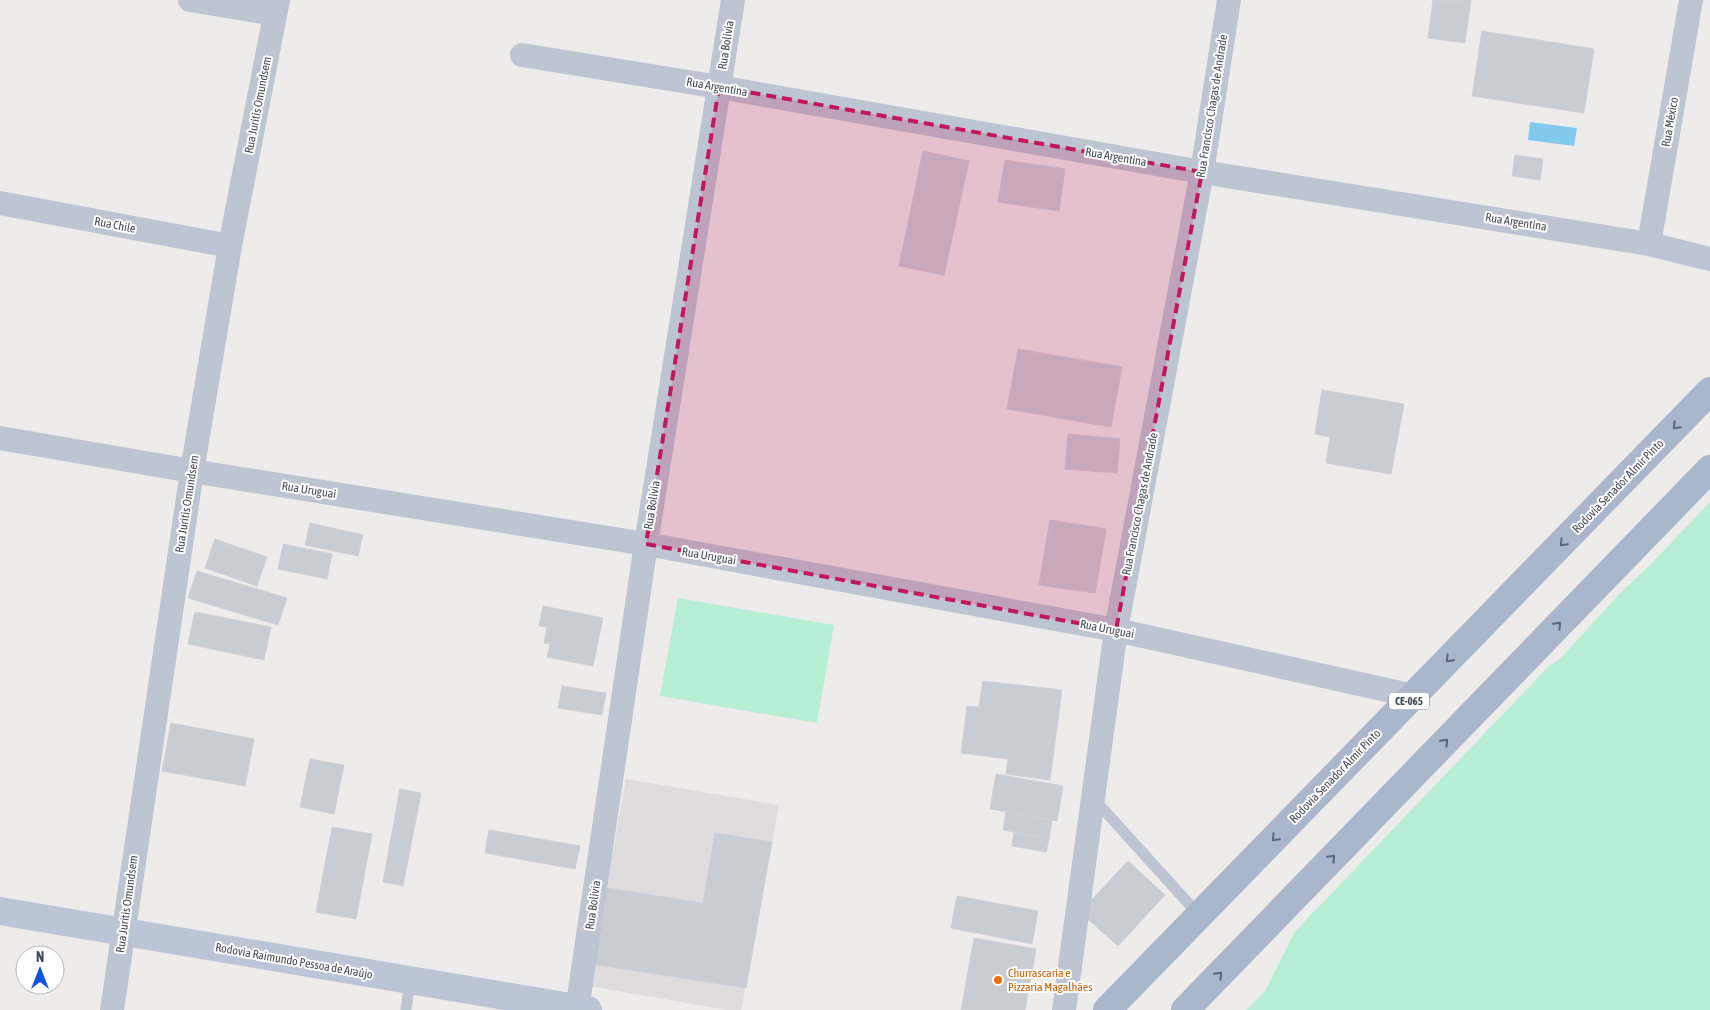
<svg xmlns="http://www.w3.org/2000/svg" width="1710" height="1010" font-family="'Asap Condensed',sans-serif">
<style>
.education{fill:#dfdcdd}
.green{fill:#b6efd3}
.water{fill:#81caee}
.building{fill:#caccd4;stroke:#cfd0d7}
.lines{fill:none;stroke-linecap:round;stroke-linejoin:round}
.service{stroke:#bdc5d2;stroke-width:11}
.minor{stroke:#bdc5d2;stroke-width:24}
.secondary{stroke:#bcc5d6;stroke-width:28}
.primary{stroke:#a9b6cc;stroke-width:28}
.oneway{stroke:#5c6676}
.marked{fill:#c2185b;fill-opacity:0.2;stroke:#c2185b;stroke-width:4;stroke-dasharray:10 6;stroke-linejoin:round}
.food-dot{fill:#e8710a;stroke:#fff;stroke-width:2}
.labels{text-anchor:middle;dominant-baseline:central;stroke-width:4;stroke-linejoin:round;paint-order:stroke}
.shield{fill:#fff;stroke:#7b828b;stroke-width:1}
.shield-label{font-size:11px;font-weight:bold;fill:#434c59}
.street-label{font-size:12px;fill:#434c59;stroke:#fff}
.food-label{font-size:12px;fill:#c56008;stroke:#fff;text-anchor:start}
</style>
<rect width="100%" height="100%" fill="#eeebeb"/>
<!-- education -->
<path class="education" d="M626 779 779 805 741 1010H727L589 986Z"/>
<!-- green -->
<path class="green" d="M1710 502V1010H1246L1265 991 1294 933 1307 919 1549 666 1560 659 1621 592 1648 567Z
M678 598 834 625 817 723 660 696Z"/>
<!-- water -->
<path class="water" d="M1530 122 1577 128 1574 146 1528 140Z"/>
<!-- building -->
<path class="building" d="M1433 0H1471L1465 43 1428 38Z
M1482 31 1594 49 1584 113 1472 96Z
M923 151 969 161 944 275 899 266Z
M1515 155 1543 159 1540 180 1512 176Z
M1005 160 1065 169 1059 211 998 202Z
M1018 349 1122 367 1111 427 1007 409Z
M1322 390 1404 404 1391 474 1326 463 1330 437 1315 434Z
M1068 434 1120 439 1117 473 1065 469Z
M1050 520 1106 529 1095 593 1039 585Z
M310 523 363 535 358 556 305 545Z
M215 539 267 557 257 586 205 568Z
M283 544 332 554 327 579 278 569Z
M197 571 287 598 278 625 188 598Z
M543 606 603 618 593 666 547 657 550 644 544 643 547 627 539 626Z
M195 612 271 627 264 660 188 644Z
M983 681 1062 690 1050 780 1006 774 1008 759 961 753 967 706 979 707Z
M562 686 606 693 602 715 558 708Z
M171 723 254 739 245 786 162 771Z
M310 759 344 765 334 814 300 807Z
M996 774 1063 786 1057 821 990 809Z
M400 789 421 793 403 886 383 882Z
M1006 812 1052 820 1049 839 1003 830Z
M332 827 372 834 356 919 316 912Z
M489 830 580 846 575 869 485 853Z
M715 833 772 842 746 988 593 964 607 888 703 903Z
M1014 833 1049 839 1046 852 1012 846Z
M1128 861 1165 895 1118 946 1080 912Z
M957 896 1038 911 1032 944 951 928Z
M974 938 1036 949 1025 1010H961Z"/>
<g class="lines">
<!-- service -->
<path class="service" d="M1094 799 1199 915
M406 1010 410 980"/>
<!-- minor -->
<path class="minor" d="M190 0 275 14
M522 55 719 87 1202 172 1649 244 1710 259
M0 203 230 246
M1649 244 1691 0
M0 438 192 471 646 544 1116 630 1414 696
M112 1010 192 471 230 246 278 0
M577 1010 646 544 733 0
M1064 1010 1116 630 1202 172 1229 0"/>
<!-- secondary -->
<path class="secondary" d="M0 911 588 1010"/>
<!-- primary -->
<path class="primary" d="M1107 1010 1710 391
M1185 1010 1710 469"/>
</g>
<!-- one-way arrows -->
<defs><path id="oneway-chevron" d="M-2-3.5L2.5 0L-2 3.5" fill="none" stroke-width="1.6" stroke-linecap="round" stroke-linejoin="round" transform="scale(1.25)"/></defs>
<g class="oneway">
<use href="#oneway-chevron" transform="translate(1676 426) rotate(134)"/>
<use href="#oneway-chevron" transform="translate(1563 543) rotate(134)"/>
<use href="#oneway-chevron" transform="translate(1558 625) rotate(-46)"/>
<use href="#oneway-chevron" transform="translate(1449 659) rotate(134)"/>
<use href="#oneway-chevron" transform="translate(1445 742) rotate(-46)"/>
<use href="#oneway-chevron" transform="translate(1275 838) rotate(134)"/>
<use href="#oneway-chevron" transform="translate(1332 858) rotate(-46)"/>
<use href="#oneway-chevron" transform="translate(1219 975) rotate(-46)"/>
</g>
<!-- marked area -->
<path class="marked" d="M719 87 1202 172 1116 630 646 544Z"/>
<!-- markers -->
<circle class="food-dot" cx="998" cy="980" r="5"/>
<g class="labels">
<!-- shield labels -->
<rect class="shield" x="1389" y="692.5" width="40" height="17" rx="4"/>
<g class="shield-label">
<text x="1409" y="701">CE-065</text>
</g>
<!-- street labels -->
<g class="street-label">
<text transform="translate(726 45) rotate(-81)">Rua Bolívia</text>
<text transform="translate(717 87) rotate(10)">Rua Argentina</text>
<text transform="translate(258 105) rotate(-79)">Rua Juritis Omundsem</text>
<text transform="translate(1212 106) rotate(-81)">Rua Francisco Chagas de Andrade</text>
<text transform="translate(1670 122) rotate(-80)">Rua México</text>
<text transform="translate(1116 157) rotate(10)">Rua Argentina</text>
<text transform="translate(1516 222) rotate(9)">Rua Argentina</text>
<text transform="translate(115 225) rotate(11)">Rua Chile</text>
<text transform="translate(1618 486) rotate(-46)">Rodovia Senador Almir Pinto</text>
<text transform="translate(309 490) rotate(9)">Rua Uruguai</text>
<text transform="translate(187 504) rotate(-81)">Rua Juritis Omundsem</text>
<text transform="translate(1140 504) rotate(-79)">Rua Francisco Chagas de Andrade</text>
<text transform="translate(652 505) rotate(-81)">Rua Bolívia</text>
<text transform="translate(709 556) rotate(10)">Rua Uruguai</text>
<text transform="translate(1107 629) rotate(11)">Rua Uruguai</text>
<text transform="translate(1335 776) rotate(-46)">Rodovia Senador Almir Pinto</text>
<text transform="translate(127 904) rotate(-82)">Rua Juritis Omundsem</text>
<text transform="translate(593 905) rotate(-82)">Rua Bolívia</text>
<text transform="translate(294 961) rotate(10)">Rodovia Raimundo Pessoa de Araújo</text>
</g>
<!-- food labels -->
<g class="food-label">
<text x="1008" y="973">Churrascaria e<tspan x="1008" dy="14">Pizzaria Magalhães</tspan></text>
</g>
</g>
<!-- north arrow -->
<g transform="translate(40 970)"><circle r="24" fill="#ffffff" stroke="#b4b7bd"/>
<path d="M0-4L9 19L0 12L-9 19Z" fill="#1252e1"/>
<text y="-8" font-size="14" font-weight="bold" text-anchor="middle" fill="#434c59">N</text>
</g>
</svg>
